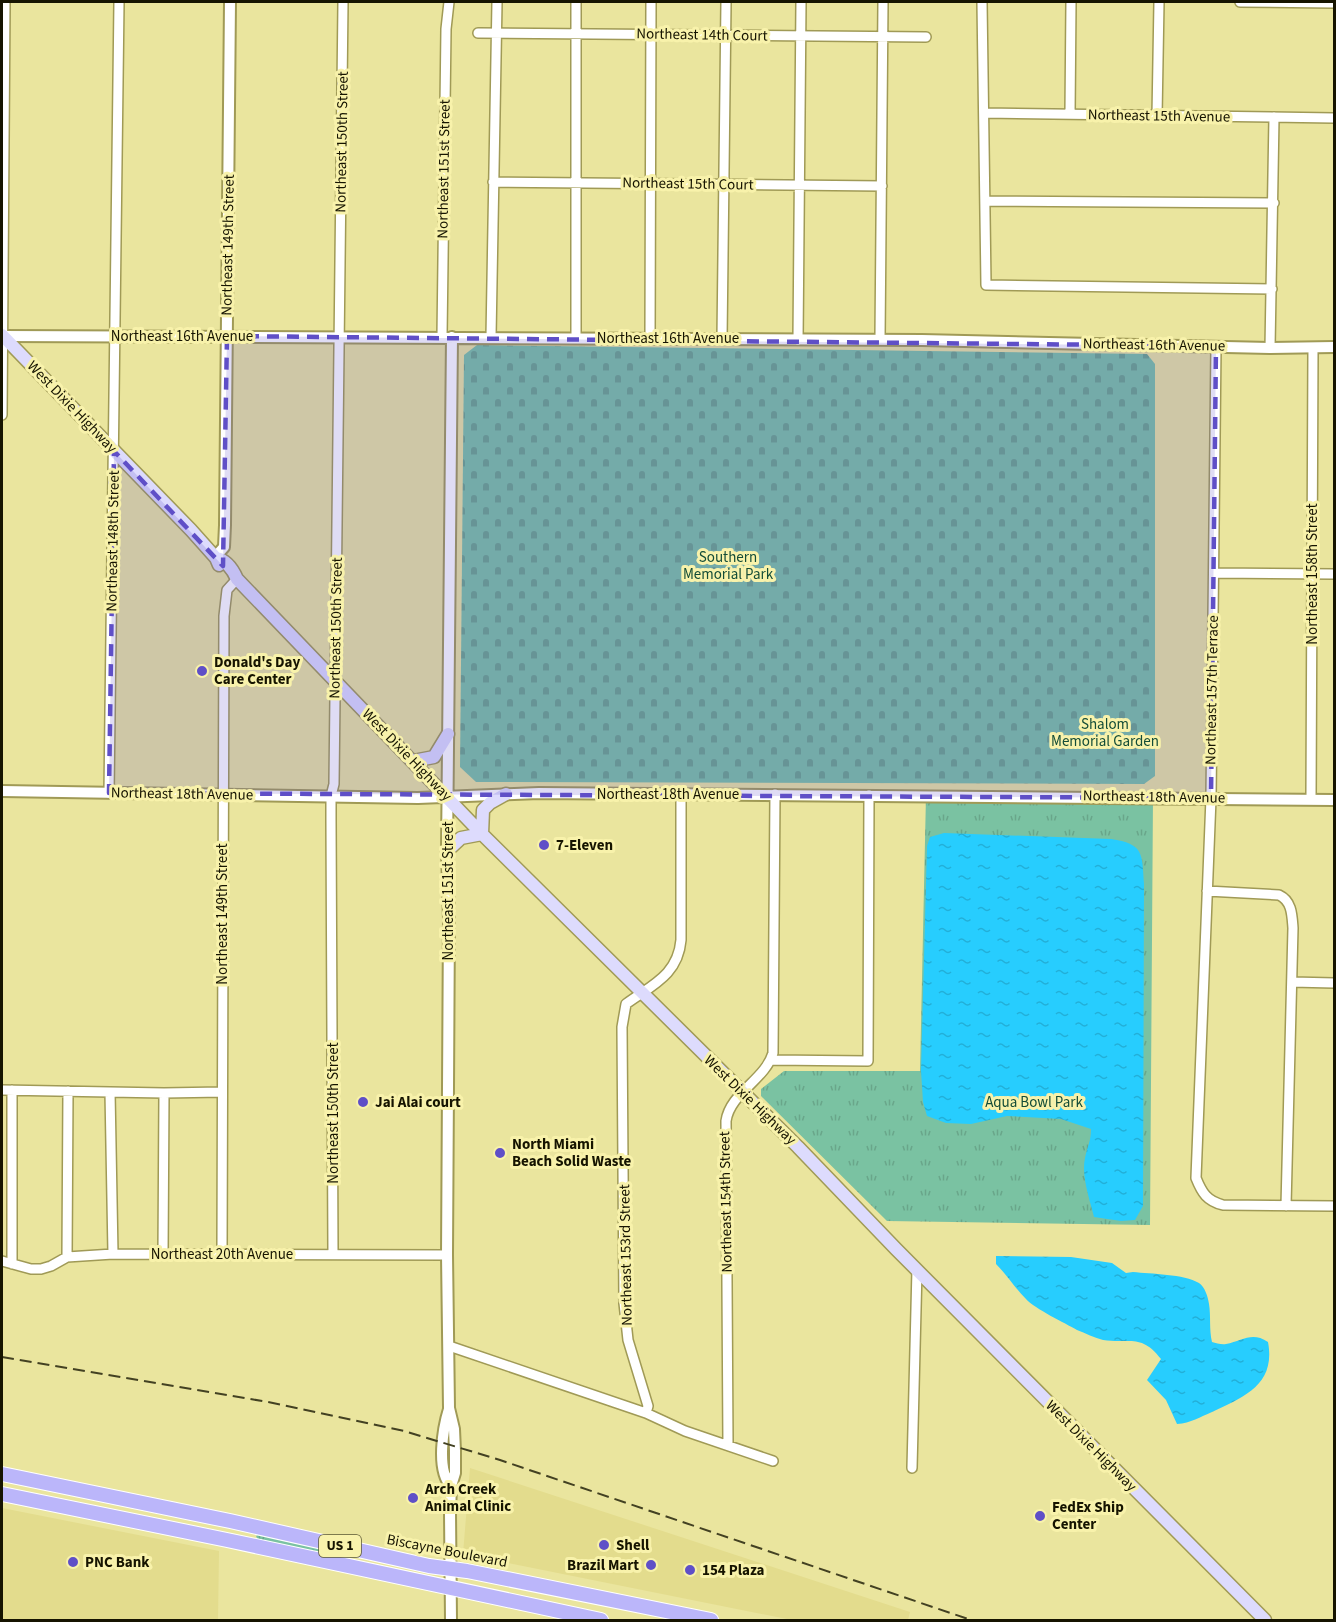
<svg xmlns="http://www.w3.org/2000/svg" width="1336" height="1622" font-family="'Source Sans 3',sans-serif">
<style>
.built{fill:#e3dc8d}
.grass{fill:url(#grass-tufts)}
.cemetery{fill:url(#cemetery-stones)}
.water{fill:url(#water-ripples)}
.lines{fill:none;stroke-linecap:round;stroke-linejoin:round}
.minor-casing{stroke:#a09a56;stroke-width:12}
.tertiary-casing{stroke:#a09a56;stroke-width:14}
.secondary-casing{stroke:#a09a56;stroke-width:15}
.primary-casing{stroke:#fff;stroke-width:16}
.minor{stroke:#fff;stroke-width:9}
.tertiary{stroke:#fff;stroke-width:10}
.secondary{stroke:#dddbfd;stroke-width:12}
.primary{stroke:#bbb6fa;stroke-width:14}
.rail{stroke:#434122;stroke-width:2;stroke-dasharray:12 6;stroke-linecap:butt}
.marked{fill:#5f4fc7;fill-opacity:0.2;stroke:#5f4fc7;stroke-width:4.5;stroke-dasharray:12 8;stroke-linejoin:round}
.poi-dot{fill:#5f4fc7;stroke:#f8f2ab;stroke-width:2}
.labels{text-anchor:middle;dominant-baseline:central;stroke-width:6;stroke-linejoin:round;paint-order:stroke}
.shield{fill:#f8f2ab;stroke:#5a5733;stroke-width:1.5}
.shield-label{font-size:14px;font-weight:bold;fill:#161400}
.street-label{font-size:15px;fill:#161400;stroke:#f8f2ab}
.park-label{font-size:15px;fill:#134c37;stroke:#f8f2ab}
.poi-label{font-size:15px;font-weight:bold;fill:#161400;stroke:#f8f2ab;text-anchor:start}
</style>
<defs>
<pattern id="grass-tufts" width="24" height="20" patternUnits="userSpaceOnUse" patternTransform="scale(1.5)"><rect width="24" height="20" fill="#7ac2a2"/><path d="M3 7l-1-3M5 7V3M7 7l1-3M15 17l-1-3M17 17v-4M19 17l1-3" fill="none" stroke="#69a68a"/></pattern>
<pattern id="cemetery-stones" width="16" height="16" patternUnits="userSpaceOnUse" patternTransform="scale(1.5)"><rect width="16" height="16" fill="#7ac2a2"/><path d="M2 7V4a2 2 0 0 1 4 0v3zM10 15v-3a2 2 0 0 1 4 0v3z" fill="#69a68a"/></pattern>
<pattern id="water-ripples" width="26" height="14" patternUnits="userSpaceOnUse" patternTransform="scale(1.5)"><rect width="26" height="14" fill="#27cdfe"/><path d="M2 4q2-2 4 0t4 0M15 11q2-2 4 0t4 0" fill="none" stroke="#22afd8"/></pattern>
</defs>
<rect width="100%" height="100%" fill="#eae59e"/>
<!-- built -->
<path class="built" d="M470 1468 910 1612 908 1620H792L463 1554Z
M2 1508 219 1551 218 1620H2Z"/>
<!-- grass -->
<path class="grass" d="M926 795 1153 797 1150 1225 887 1221 761 1096V1089L784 1071H920Z
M259 1534 360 1557V1558L298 1549 258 1540 256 1536Z"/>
<!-- cemetery -->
<path class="cemetery" d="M477 345 1147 354 1155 364V776L1144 784 476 782 460 767 464 355Z"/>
<!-- water -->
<path class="water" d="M944 833 1111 839C1144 844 1142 853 1144 884L1143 1206 1135 1220 1121 1221 1094 1217C1090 1200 1081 1176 1085 1158 1087 1147 1091 1142 1091 1129L1061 1119 1007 1116 971 1124 946 1123 927 1116 923 1102 921 1071 927 846 930 837Z
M996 1256 1071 1257 1112 1263 1126 1273 1133 1272C1151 1274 1184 1274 1199 1283 1205 1287 1208 1297 1209 1304 1211 1316 1209 1329 1212 1342 1216 1343 1222 1345 1226 1344 1242 1341 1252 1331 1268 1342 1276 1385 1244 1397 1212 1412 1200 1417 1191 1423 1177 1424L1166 1400 1147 1380 1161 1359C1141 1333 1130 1344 1103 1340 1095 1338 1085 1333 1077 1330 1065 1323 1035 1309 1026 1299 1015 1288 1007 1275 996 1264Z"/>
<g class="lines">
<!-- minor casing -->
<g class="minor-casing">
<path id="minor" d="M982 2 986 285 1272 289
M1240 2 1334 3
M478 33 926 37
M984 113 1334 118
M1070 114 1071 2
M1157 116 1159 2
M493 182 882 186
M985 201 1274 203
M442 337 446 29 449 2
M491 337 497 2
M576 338V2
M650 339 651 2
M722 339 726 2
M880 339 883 2
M798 340 801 2
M1216 346 1211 798 1196 1178C1202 1193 1207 1201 1223 1205L1334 1206
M1270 348 1274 117
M2 415 5 2
M1214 573 1334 574
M109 793 119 2
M1311 799 1313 348
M1207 891 1279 895C1292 901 1292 915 1293 928L1286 1206
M1292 982 1334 983
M771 1060 868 1061 869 795
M2 1090 164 1093 222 1092
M110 1092 113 1254
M222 1253 224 616 227 590 237 579
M163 1254 164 1093
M333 1254 331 820V796L334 784 343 2
M67 1257 68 1091
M2 1261 31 1269H41L51 1266 67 1257 113 1254 447 1255
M12 1264V1090
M449 1346 646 1413 685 1431 773 1461
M646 1413 648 1406 628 1340 624 1303 622 1027 626 1004C652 985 678 975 681 940V794
M728 1445 726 1121C730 1093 765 1080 773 1053L775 794
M912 1468 917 1269"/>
</g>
<!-- tertiary casing -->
<g class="tertiary-casing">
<path id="tertiary" d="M2 336 922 340 1270 348 1334 347
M215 557 224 547 225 525 230 2
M2 791 418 798 539 793 1334 800
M449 1409C443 1428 436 1470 451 1486
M451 1620 450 1513 451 1486 455 1473V1451L454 1429 449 1408 447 1255 449 919 447 851 452 337"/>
</g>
<!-- secondary casing -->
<g class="secondary-casing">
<path id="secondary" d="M2 335 191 530 216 558 219 565
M216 558C227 560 233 570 237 579L482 834 798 1147 896 1249 1265 1620
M413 761 434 757 448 734
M482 834 483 810 490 803 506 794
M447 851 461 838 482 834"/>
</g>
<!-- primary casing -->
<g class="primary-casing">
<path id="primary" d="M2 1474 230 1521 429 1566 467 1571 711 1620
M2 1494 227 1540 601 1620"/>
</g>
<!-- minor -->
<use href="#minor" class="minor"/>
<!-- tertiary -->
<use href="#tertiary" class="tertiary"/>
<!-- secondary -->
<use href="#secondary" class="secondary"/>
<!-- primary -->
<use href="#primary" class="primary"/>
<!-- rail -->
<path class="rail" d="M2 1357 268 1402 404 1431 500 1460 971 1620"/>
</g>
<!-- marked area -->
<path class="marked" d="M227 336 1216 346 1211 798 109 793 114 451 223 566Z"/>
<!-- markers -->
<g class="poi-dot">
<circle cx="202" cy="671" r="6"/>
<circle cx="544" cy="845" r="6"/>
<circle cx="363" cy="1102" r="6"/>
<circle cx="500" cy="1153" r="6"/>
<circle cx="413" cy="1498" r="6"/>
<circle cx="1040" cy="1516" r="6"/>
<circle cx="604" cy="1545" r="6"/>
<circle cx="73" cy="1562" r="6"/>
<circle cx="651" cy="1565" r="6"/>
<circle cx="690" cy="1570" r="6"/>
</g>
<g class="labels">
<!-- shield labels -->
<rect class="shield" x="319" y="1535" width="42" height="22" rx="4.5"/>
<g class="shield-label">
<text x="340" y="1546">US 1</text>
</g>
<!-- street labels -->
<g class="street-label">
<text transform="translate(702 35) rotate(1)">Northeast 14th Court</text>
<text transform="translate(1159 116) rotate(1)">Northeast 15th Avenue</text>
<text transform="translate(342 142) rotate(-89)">Northeast 150th Street</text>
<text transform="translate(444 169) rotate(-89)">Northeast 151st Street</text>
<text transform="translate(688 184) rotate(1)">Northeast 15th Court</text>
<text transform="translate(228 245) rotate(-89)">Northeast 149th Street</text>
<text x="182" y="336">Northeast 16th Avenue</text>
<text x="668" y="338">Northeast 16th Avenue</text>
<text transform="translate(1154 345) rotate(1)">Northeast 16th Avenue</text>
<text transform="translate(72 407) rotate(46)">West Dixie Highway</text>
<text transform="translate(113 541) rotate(-89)">Northeast 148th Street</text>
<text transform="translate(1312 574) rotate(-90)">Northeast 158th Street</text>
<text transform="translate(336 628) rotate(-89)">Northeast 150th Street</text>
<text transform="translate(1212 690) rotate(-89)">Northeast 157th Terrace</text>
<text transform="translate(407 755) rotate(46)">West Dixie Highway</text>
<text transform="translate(182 794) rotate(1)">Northeast 18th Avenue</text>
<text x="668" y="794">Northeast 18th Avenue</text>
<text transform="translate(1154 797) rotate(1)">Northeast 18th Avenue</text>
<text transform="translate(448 891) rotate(-90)">Northeast 151st Street</text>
<text transform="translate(222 914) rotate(-90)">Northeast 149th Street</text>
<text transform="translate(750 1100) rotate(44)">West Dixie Highway</text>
<text transform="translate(333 1113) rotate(-90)">Northeast 150th Street</text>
<text transform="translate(726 1202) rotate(-91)">Northeast 154th Street</text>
<text x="222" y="1254">Northeast 20th Avenue</text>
<text transform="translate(626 1255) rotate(-91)">Northeast 153rd Street</text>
<text transform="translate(1091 1446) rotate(45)">West Dixie Highway</text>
<text transform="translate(447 1551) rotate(11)">Biscayne Boulevard</text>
</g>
<!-- park labels -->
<g class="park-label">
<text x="728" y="557">Southern<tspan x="728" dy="17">Memorial Park</tspan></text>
<text x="1105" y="724">Shalom<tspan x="1105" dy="17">Memorial Garden</tspan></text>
<text x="1034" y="1102">Aqua Bowl Park</text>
</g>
<!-- poi labels -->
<g class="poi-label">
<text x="214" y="662">Donald's Day<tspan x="214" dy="17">Care Center</tspan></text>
<text x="556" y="845">7-Eleven</text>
<text x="375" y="1102">Jai Alai court</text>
<text x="512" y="1144">North Miami<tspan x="512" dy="17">Beach Solid Waste</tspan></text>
<text x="425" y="1489">Arch Creek<tspan x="425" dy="17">Animal Clinic</tspan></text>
<text x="1052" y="1507">FedEx Ship<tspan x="1052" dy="17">Center</tspan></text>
<text x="616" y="1545">Shell</text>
<text x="85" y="1562">PNC Bank</text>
<text x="639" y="1565" text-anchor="end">Brazil Mart</text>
<text x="702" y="1570">154 Plaza</text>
</g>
</g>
<!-- border -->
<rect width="1336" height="1622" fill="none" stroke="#161400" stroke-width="6"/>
</svg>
